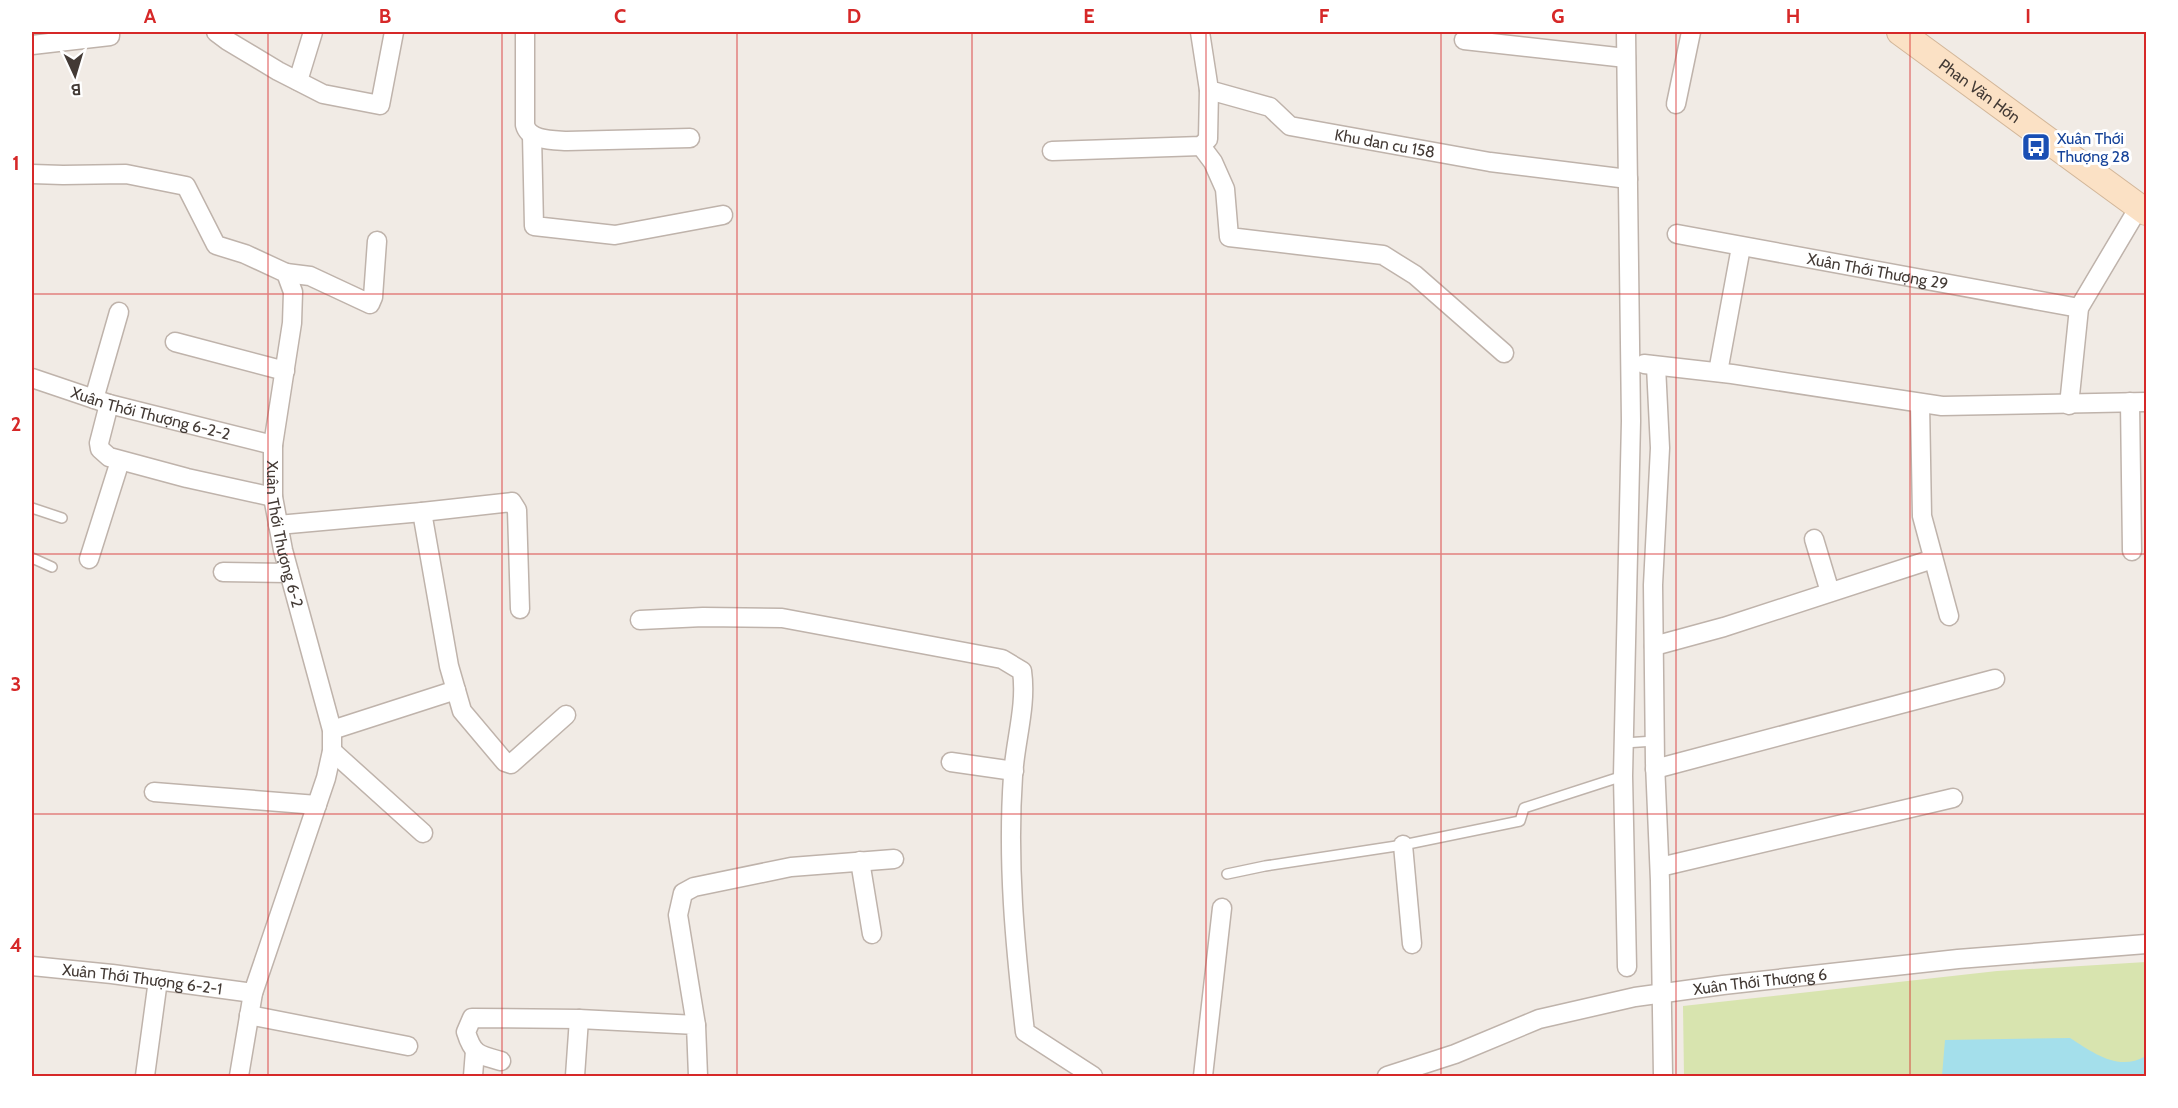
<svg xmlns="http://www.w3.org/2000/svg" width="2178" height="1108" font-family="Cabin,sans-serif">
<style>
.green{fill:#d8e4af}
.water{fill:#a4dfeb}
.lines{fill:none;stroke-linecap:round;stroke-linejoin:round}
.service-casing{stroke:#bfb3ab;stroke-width:12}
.minor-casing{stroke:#bfb3ab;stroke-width:21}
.secondary-casing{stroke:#d2b699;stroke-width:28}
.service{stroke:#fff;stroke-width:9}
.minor{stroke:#fff;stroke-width:18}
.secondary{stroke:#fbe1c5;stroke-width:26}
.grid{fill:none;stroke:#d62828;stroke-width:1.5;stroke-opacity:0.55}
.labels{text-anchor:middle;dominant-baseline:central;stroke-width:6;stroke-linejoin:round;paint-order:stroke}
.street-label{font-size:16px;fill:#433a35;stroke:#fff}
.transit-label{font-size:16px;fill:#164399;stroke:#fff;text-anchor:start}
.neatline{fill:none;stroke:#d62828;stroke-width:2}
.grid-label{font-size:20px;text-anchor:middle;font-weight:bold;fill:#d62828}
</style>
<rect width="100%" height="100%" fill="#f1ebe5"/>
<!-- green -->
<path class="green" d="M2146 962V1076H1684L1683 1006 1997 971Z"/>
<!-- water -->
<path class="water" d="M2070 1038C2094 1053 2118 1072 2146 1056V1076H1942L1945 1040Z"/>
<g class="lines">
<!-- service casing -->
<g class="service-casing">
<path id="service" d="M32 508 62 518
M32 558 52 567
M1624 743 1655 741
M1227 874 1265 866 1403 845 1520 821 1524 808 1623 776"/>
</g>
<!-- minor casing -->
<g class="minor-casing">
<g id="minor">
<path d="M216 32 228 41 278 71 323 94 380 105 394 32"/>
<path d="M525 32V125C529 141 553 140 567 141L690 138"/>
<path id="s1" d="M1200 32 1209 90 1270 107 1290 126 1490 162 1628 179"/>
<path d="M1626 32 1631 421 1623 776 1627 967"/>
<path d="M1464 40 1626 58"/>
<path d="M32 45 110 36V32"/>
<path d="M298 81 313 32"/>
<path d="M1676 104 1691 32"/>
<path d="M532 135 534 226 615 235 723 215"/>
<path d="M1201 146 1213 162 1225 189 1229 237 1383 255 1415 275 1504 353"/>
<path d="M1052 151 1201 146 1208 139 1209 90"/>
<path id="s2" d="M32 174 63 175 126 174 186 186 216 245 245 254 286 273 293 292 292 323 273 445V497L283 550 332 730V751L326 778 253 993 239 1076"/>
<path id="s3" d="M1677 234 2079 308"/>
<path d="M286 273 310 276 370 304 373 297 377 241"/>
<path d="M175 342 285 371"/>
<path d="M1644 364 1732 374 1942 406 2146 402"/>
<path d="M1656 366 1660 448 1653 585 1655 763 1660 881 1663 1076"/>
<path d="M1718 372 1741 247"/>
<path id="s4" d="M32 378 109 404 273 445"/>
<path d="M94 399 119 312"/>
<path d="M2130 402 2132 551"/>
<path d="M1920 403 1922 516 1949 616"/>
<path d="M109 404 99 443 100 449 109 457 187 478 273 497"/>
<path d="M2069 405 2079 308 2139 207"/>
<path d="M422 512 512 502 517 510 520 609"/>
<path d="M278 525 422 512 449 666 462 711 505 762 511 764 566 715"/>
<path d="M1814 539 1830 592"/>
<path d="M89 559 120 461"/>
<path d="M223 572 289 573"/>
<path d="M640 620 703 617 782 618 1002 659 1022 671C1027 706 1015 741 1013 776 1007 862 1015 946 1025 1032L1093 1076"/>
<path d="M1654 646 1724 627 1933 559"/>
<path d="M332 730 456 690"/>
<path d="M332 751 423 833"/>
<path d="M951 762 1014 771"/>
<path d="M1655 769 1995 679"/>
<path d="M154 792 317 805"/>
<path d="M1403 845 1412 944"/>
<path d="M860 861 872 934"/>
<path d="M1660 867 1953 798"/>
<path id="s5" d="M32 966 112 974 253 993"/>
<path d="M249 1015 408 1046"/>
<path d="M696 1025 678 915 683 893 694 887 791 867 894 859"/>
<path d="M501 1061C479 1055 473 1055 466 1032L472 1018 579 1019 696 1025 698 1076"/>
<path d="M145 1076 158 980"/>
<path d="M473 1076 475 1051"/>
<path d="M575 1076 579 1019"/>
<path d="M1203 1076 1222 908"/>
<path id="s6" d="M1387 1076 1455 1054 1539 1019 1635 997 1723 985 1958 959 2146 944"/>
</g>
</g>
<!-- secondary casing -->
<g class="secondary-casing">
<g id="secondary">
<path id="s7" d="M1900 32 2146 212"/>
</g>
</g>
<!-- service -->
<use href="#service" class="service"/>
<!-- minor -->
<use href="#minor" class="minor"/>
<!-- secondary -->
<use href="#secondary" class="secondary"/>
</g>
<!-- grid -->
<path class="grid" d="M268 32V1076M502 32V1076M737 32V1076M972 32V1076M1206 32V1076M1441 32V1076M1676 32V1076M1910 32V1076M32 294H2146M32 554H2146M32 814H2146"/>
<!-- icons -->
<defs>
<g id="bus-square" transform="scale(1.5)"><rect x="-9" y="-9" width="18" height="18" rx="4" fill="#1a4fb4" stroke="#fff"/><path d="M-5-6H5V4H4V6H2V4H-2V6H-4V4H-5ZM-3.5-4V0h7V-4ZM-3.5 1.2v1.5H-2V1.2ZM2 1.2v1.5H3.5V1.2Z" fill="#fff"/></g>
</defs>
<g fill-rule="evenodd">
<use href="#bus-square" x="2036" y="147"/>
</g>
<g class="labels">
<!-- street labels -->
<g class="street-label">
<text stroke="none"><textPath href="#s7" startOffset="99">Phan Văn Hớn</textPath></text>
<text stroke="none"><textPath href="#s1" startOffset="246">Khu dan cu 158</textPath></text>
<text stroke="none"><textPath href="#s3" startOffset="204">Xuân Thới Thượng 29</textPath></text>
<text stroke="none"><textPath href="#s4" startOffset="124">Xuân Thới Thượng 6-2-2</textPath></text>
<text stroke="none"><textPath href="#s2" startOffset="562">Xuân Thới Thượng 6-2</textPath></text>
<text stroke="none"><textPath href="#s5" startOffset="111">Xuân Thới Thượng 6-2-1</textPath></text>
<text stroke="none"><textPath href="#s6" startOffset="387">Xuân Thới Thượng 6</textPath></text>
</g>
<!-- transit labels -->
<g class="transit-label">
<text x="2057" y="138">Xuân Thới<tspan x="2057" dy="18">Thượng 28</tspan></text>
</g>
</g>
<!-- border -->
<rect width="2178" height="1108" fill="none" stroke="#ffffff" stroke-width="66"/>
<!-- north arrow -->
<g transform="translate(75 75) rotate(176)" stroke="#ffffff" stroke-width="4.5" paint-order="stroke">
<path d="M0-4.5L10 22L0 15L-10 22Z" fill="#433a35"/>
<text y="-9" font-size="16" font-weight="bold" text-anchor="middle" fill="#433a35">B</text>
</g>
<rect x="33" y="33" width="2112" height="1042" class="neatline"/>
<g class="grid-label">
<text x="150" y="23">A</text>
<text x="385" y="23">B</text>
<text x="620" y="23">C</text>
<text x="854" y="23">D</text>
<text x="1089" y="23">E</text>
<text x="1324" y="23">F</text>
<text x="1558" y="23">G</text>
<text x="1793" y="23">H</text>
<text x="2028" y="23">I</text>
<text x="16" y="170">1</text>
<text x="16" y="431">2</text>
<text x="16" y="691">3</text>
<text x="16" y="952">4</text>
</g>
</svg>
